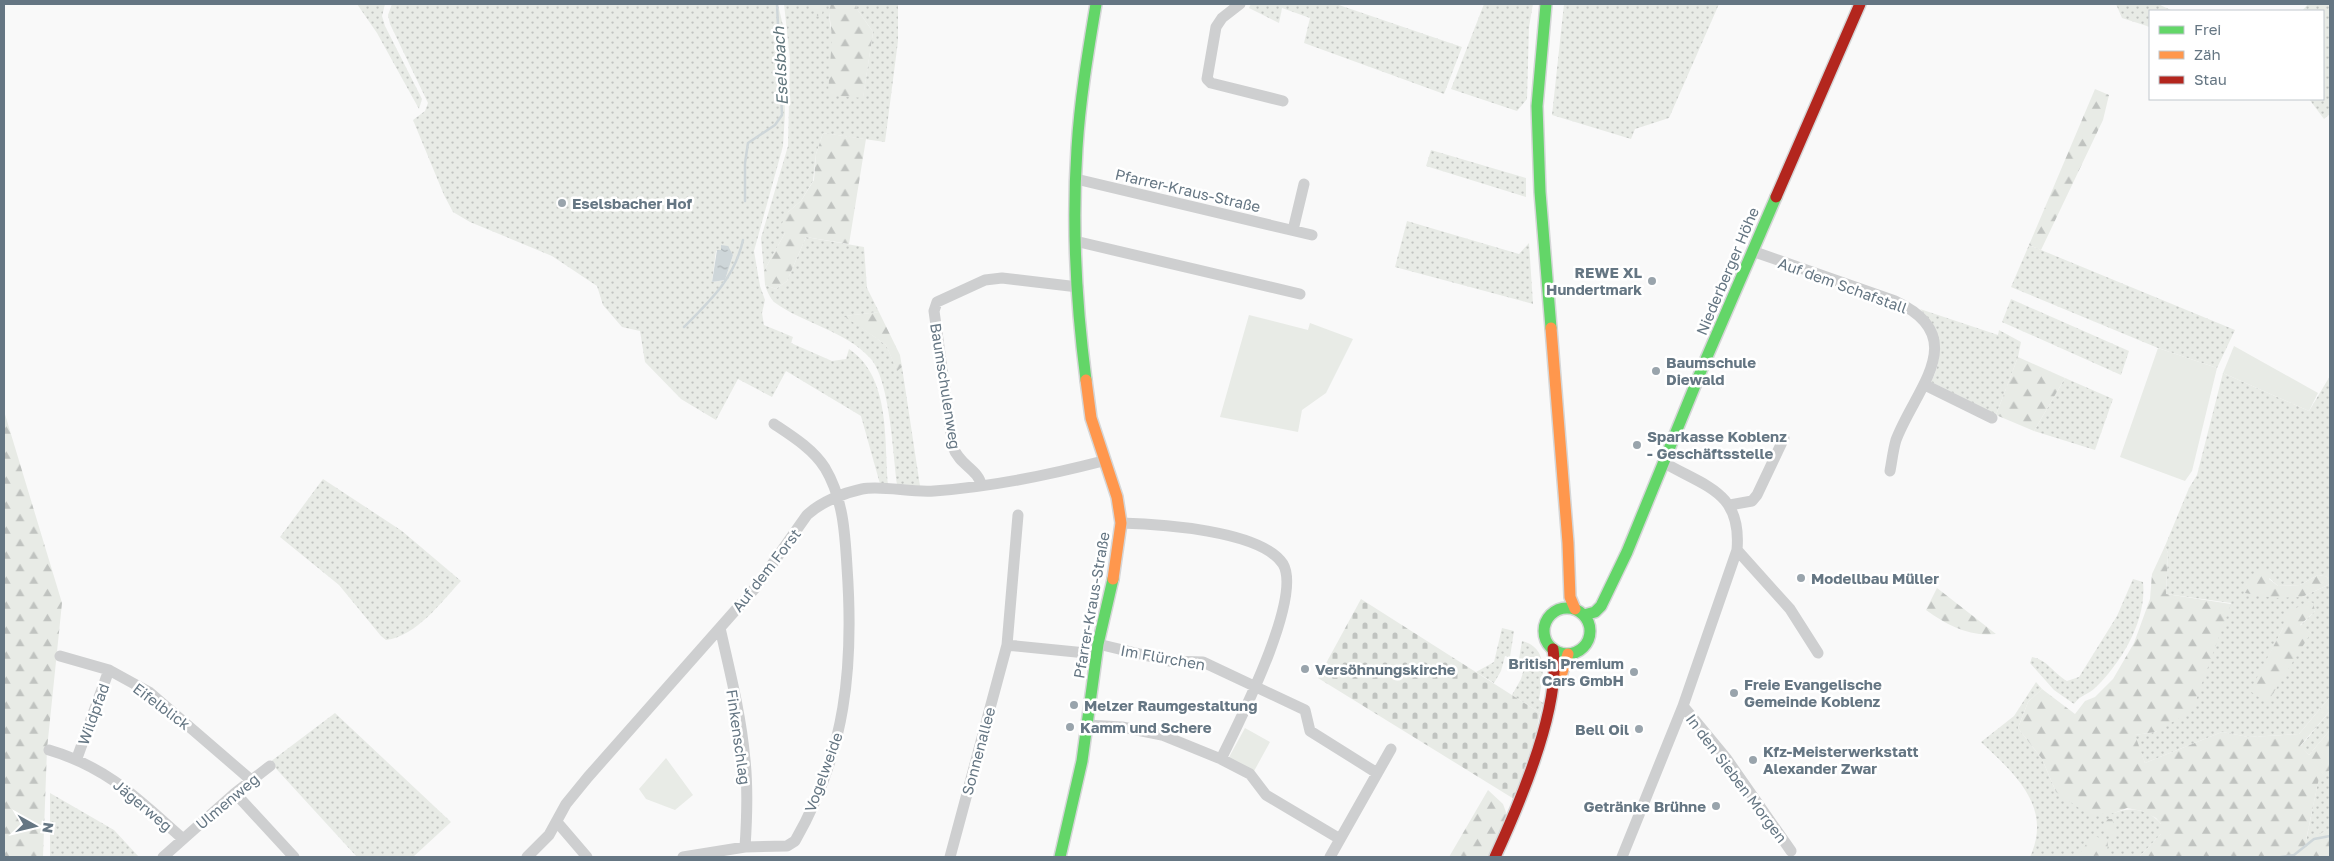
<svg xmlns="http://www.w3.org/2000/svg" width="2334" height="861" font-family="'Golos Text',sans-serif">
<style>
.grass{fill:url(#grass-dots);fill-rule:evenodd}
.forest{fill:url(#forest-firs)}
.cemetery{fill:url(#cemetery-stones)}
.green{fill:#e8ebe6}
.water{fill:url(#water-ripples)}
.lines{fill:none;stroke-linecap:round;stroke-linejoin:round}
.stream{stroke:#ced6d9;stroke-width:2.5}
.fast-casing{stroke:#d5d6d7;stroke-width:14}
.slow-casing{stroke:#d5d6d7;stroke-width:14}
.jam-casing{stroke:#d5d6d7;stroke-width:14}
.street{stroke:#cecfd0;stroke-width:11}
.fast{stroke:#63d668;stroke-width:11}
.slow{stroke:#ff974d;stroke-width:11}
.jam{stroke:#b3261e;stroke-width:11}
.poi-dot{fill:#99a4ac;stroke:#fff;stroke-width:2}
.labels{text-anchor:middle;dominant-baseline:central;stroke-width:5;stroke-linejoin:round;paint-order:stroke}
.street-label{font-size:15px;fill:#657683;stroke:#fff}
.poi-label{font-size:15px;font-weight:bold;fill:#657683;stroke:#fff;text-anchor:start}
.water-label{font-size:16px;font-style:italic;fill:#60757c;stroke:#fff}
</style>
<defs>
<pattern id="grass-dots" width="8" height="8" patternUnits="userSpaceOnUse" patternTransform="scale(1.25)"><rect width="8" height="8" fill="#e8ebe6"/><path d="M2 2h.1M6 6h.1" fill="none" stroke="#c0c3c0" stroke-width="1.8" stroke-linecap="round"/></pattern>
<pattern id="forest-firs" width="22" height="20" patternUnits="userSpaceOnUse" patternTransform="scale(1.25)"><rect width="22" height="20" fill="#e8ebe6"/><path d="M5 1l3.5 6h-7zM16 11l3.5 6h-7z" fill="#c0c3c0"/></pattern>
<pattern id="cemetery-stones" width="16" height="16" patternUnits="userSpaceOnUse" patternTransform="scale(1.25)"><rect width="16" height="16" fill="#e8ebe6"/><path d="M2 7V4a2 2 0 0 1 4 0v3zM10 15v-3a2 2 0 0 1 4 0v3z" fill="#c0c3c0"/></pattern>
<pattern id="water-ripples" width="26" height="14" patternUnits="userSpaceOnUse" patternTransform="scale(1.25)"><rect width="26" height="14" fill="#ced6d9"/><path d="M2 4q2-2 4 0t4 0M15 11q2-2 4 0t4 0" fill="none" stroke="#abb2b5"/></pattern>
</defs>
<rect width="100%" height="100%" fill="#f9f9f9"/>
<!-- grass -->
<path class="grass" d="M357 4H385L382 16 385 26 422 99 419 109 377 33Z
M392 4H778L783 26 785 113 783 146 754 251 760 286 765 300 762 313 764 325 793 337 791 343 832 361 846 359 849 349C891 377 884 441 888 484H880L861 416 786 371 772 397 738 379 716 420 681 399 645 362 640 331 622 327 603 305 597 286 552 256 470 222 453 212 444 195 413 120 425 111 428 103 390 24 388 15ZM729 249 733 255 725 280 712 282 716 251Z
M784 4H831C823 35 849 70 863 97L873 32 857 9 856 4H898V41L885 142 823 133 816 154 813 181 801 201 788 212 785 233 764 271 761 238 788 146 790 59Z
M1251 4H1336L1462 47 1444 94 1304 43 1310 18 1282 8 1279 23 1249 8Z
M1484 4H1533L1529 27 1527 99 1517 111 1451 89Z
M1564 4H1719L1669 118 1635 129 1631 139 1552 115Z
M2116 4H2158L2173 11H2150V27L2122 18Z
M2308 4H2330V114L2324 119 2309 99H2323V11H2302Z
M1431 150 1526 178V197L1426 166Z
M1407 221 1519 254 1529 243 1533 304 1395 267Z
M806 237 864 247 867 288 879 312 845 316 886 345 897 370 902 367 920 486 897 484C893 454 890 379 870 358 846 331 802 323 774 302 770 298 767 291 765 285L776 289 787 281Z
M2029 245 2235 330 2217 368 2158 348 2011 287Z
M2011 299 2129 351 2121 375 2002 322Z
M1920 309 1998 335 1999 330 2021 342 2018 357 1996 415 1931 382C1945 355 1941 330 1920 309Z
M2223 373 2309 411 2330 376V577L2318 575 2300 585 2278 586 2269 578 2246 585 2302 597 2330 584V697L2299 734 2249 737 2222 732 2145 763 2134 735 2156 732 2231 603 2166 594 2168 553 2165 546 2189 488 2197 475ZM2309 601 2315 611 2300 626 2311 633 2251 691 2283 628Z
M2065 378 2113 399 2095 450 2034 431Z
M323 479 402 531 461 581C441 602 417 636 386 640L381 636 339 585 280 537Z
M2133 579 2143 582C2147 620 2122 662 2095 688 2088 695 2081 694 2074 704L2054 690 2030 663 2032 657C2048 660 2053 673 2067 681L2079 677 2117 616Z
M1502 628 1514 631 1510 657 1505 656 1501 671 1494 683 1476 672 1494 662Z
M1522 641C1551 649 1542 678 1539 700L1543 703 1540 713 1512 695 1521 679 1526 662 1519 659Z
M2036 682 2042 689 2028 702 2018 728 2042 759 2056 792 2114 813C2131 806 2149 809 2161 824V834L2139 857H2030C2053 807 2015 774 1981 742L2014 716Z
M2330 711V730L2309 755 2300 747Z
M335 713 451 822 413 857H357L270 762Z
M2330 770V829L2306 841 2319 777Z
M50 793 114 830 139 857H50Z"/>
<!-- forest -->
<path class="forest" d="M814 4H824L822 14 817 16Z
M831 4H856L857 9 873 32 863 98 828 95 832 37 829 11Z
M2095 89 2109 95 2103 120 2041 250 2029 245Z
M823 133 866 139 849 244 806 237 787 281 776 289 765 285 764 271 785 233 781 225 788 212 801 201 814 180 816 154Z
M879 312 900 355 902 367 897 371 886 345 844 316Z
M2018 357 2065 378 2034 431 1996 415Z
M4 411 62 603 47 749 43 857H4Z
M2165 546 2168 553 2166 594 2231 604 2192 711 2155 732 2135 735 2145 763 2222 732 2249 737 2299 734 2330 697V711L2300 746 2309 755 2330 730V770L2319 778 2306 840 2330 829V857H2139L2161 834V824L2156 818 2142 811 2127 808 2114 813 2089 815 2056 792 2042 759 2018 728 2028 702 2042 689 2075 714 2085 701 2095 697 2113 679 2134 643 2150 599 2152 574Z
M2265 569 2272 573 2269 579 2278 586 2300 585 2318 575 2330 577V584L2302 597 2275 598 2245 593C2246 580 2253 573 2265 569Z
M1937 588 1996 634C1969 637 1947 625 1926 610Z
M2309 601 2313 603 2315 611 2300 625 2311 633 2267 703 2250 691 2283 628 2285 614Z
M1488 790 1503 804 1507 815 1488 857H1449Z
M2108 819H2112L2117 831 2113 837 2101 827Z
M2092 835 2108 841 2107 855 2078 857Z"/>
<!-- cemetery -->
<path class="cemetery" d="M1361 599 1540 713 1535 737 1514 799 1318 678Z"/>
<!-- green -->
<path class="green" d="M1249 315 1308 330 1310 323 1353 339 1326 393 1302 410 1298 432 1220 417Z
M2234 346 2318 393 2309 411 2223 373Z
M2158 348 2217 368 2192 471 2185 481 2120 457Z
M1245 728 1270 742 1253 773 1228 759Z
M666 758 693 795 675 810 646 799 639 789Z"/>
<!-- water -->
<path class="water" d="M721 245 728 246 733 255 725 280 712 282 717 250H721Z"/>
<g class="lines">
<!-- stream -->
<path class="stream" d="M745 201V163L748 143 775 125 782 115 777 4
M684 327C711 300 735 277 743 240
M2281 857 2294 855 2314 839 2330 836"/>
<!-- fast casing -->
<g class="fast-casing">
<path id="fast" d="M1546 4 1537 106 1540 192 1551 328
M1086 380C1076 303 1072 224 1077 148 1080 99 1088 52 1096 4
M1544 631a23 23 0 1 1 46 0a23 23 0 1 1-46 0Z
M1584 615 1595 612 1601 606 1627 552 1703 366 1776 197
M1060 857 1082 761 1098 644 1113 579"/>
</g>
<!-- slow casing -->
<g class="slow-casing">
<path id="slow" d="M1551 328 1568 543 1570 597 1575 609
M1086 380 1091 418 1117 497 1121 523 1113 579
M1560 679 1568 654"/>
</g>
<!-- jam casing -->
<g class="jam-casing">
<path id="jam" d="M1776 197 1860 4
M1495 857C1519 805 1562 706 1553 649"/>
</g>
<!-- street -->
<path class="street" d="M1240 4 1222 18 1216 27 1207 79 1211 83 1283 101
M1076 179 1312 235
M1293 230 1304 184
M1075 241 1300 294
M1752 251 1895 301C1973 337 1915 389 1896 440 1893 450 1892 461 1890 471
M1925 385 1992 418
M981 485C979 470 959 465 953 447L934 311 937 302 985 280 1002 278 1078 287
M1730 505 1752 501 1757 495 1784 438
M1018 515 1007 645 1096 654
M1121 523C1158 524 1261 530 1283 564 1303 598 1238 724 1221 759
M1737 550 1790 609 1818 653
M720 628C730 672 741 715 745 760 748 789 747 818 745 847
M1098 644 1169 661 1203 662 1305 710 1310 731 1377 773
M60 656 109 670 149 692 251 780
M1683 706 1726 758 1791 851
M1087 725 1122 727 1162 735 1221 759 1250 774 1266 795 1340 839
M49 750C107 767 138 799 182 838
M77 758 109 670
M235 793 294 857
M557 822 587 857
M163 857 235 793 270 766
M527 857 549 835 566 804 588 777 756 587 807 515C821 502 843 493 862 489 882 485 912 493 934 491 991 487 1049 475 1103 461
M683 857 745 847 787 846 795 841C846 752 854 667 847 567 845 533 843 498 825 468 813 449 792 436 774 424
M950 857 1007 645
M1330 857 1391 749
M1622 857 1683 706 1737 550C1742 491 1705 487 1663 462"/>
<!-- fast -->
<use href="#fast" class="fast"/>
<!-- slow -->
<use href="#slow" class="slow"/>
<!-- jam -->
<use href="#jam" class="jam"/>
</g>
<!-- markers -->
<g class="poi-dot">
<circle cx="562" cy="203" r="5"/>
<circle cx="1652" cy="281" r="5"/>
<circle cx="1656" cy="371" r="5"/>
<circle cx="1637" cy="445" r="5"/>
<circle cx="1801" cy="578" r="5"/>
<circle cx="1305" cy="669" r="5"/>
<circle cx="1634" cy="672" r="5"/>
<circle cx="1734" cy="693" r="5"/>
<circle cx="1074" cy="705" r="5"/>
<circle cx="1070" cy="727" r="5"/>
<circle cx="1639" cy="729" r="5"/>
<circle cx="1753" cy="760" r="5"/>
<circle cx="1716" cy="806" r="5"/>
</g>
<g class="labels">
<!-- street labels -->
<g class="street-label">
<text transform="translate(1188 190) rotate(13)">Pfarrer-Kraus-Straße</text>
<text transform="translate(1727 271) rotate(-67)">Niederberger Höhe</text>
<text transform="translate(1843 285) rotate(20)">Auf dem Schafstall</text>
<text transform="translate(946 386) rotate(81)">Baumschulenweg</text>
<text transform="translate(766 570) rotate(-52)">Auf dem Forst</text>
<text transform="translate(1091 605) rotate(-80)">Pfarrer-Kraus-Straße</text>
<text transform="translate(1163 657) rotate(10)">Im Flürchen</text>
<text transform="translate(162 706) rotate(37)">Eifelblick</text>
<text transform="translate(93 714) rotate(-70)">Wildpfad</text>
<text transform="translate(739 737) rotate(82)">Finkenschlag</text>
<text transform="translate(978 751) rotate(-75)">Sonnenallee</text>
<text transform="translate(823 772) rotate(-70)">Vogelweide</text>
<text transform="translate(1737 778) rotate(53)">In den Sieben Morgen</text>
<text transform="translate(227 801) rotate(-40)">Ulmenweg</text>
<text transform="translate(143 805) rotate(40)">Jägerweg</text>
</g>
<!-- poi labels -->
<g class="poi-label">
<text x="572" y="203">Eselsbacher Hof</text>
<text x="1642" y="272" text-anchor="end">REWE XL<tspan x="1642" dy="17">Hundertmark</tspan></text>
<text x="1666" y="362">Baumschule<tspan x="1666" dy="17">Diewald</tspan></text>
<text x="1647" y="436">Sparkasse Koblenz<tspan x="1647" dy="17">- Geschäftsstelle</tspan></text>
<text x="1811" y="578">Modellbau Müller</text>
<text x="1624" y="663" text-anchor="end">British Premium<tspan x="1624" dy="17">Cars GmbH</tspan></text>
<text x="1315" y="669">Versöhnungskirche</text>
<text x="1744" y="684">Freie Evangelische<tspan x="1744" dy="17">Gemeinde Koblenz</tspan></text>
<text x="1084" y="705">Melzer Raumgestaltung</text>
<text x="1080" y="727">Kamm und Schere</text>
<text x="1629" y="729" text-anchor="end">Bell Oil</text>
<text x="1763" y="751">Kfz-Meisterwerkstatt<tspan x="1763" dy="17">Alexander Zwar</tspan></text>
<text x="1706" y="806" text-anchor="end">Getränke Brühne</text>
</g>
<!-- water labels -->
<g class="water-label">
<text transform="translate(780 66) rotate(-93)">Eselsbach</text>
</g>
</g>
<!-- border -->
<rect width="2334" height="861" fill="none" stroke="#657683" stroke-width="10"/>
<!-- legend -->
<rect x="2149" y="10" width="175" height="90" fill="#ffffff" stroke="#c1c8cd"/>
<rect x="2159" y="26" width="25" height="8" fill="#63d668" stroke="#c1c8cd"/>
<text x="2194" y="35" font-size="15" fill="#657683">Frei</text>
<rect x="2159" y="51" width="25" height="8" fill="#ff974d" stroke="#c1c8cd"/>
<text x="2194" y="60" font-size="15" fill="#657683">Zäh</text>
<rect x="2159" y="76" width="25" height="8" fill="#b3261e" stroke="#c1c8cd"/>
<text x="2194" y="85" font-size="15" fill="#657683">Stau</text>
<!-- north arrow -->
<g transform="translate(35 826) rotate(98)" stroke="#ffffff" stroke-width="4" paint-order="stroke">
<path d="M0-4L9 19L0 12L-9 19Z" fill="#657683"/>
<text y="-8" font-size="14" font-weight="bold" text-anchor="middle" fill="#657683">N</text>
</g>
</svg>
